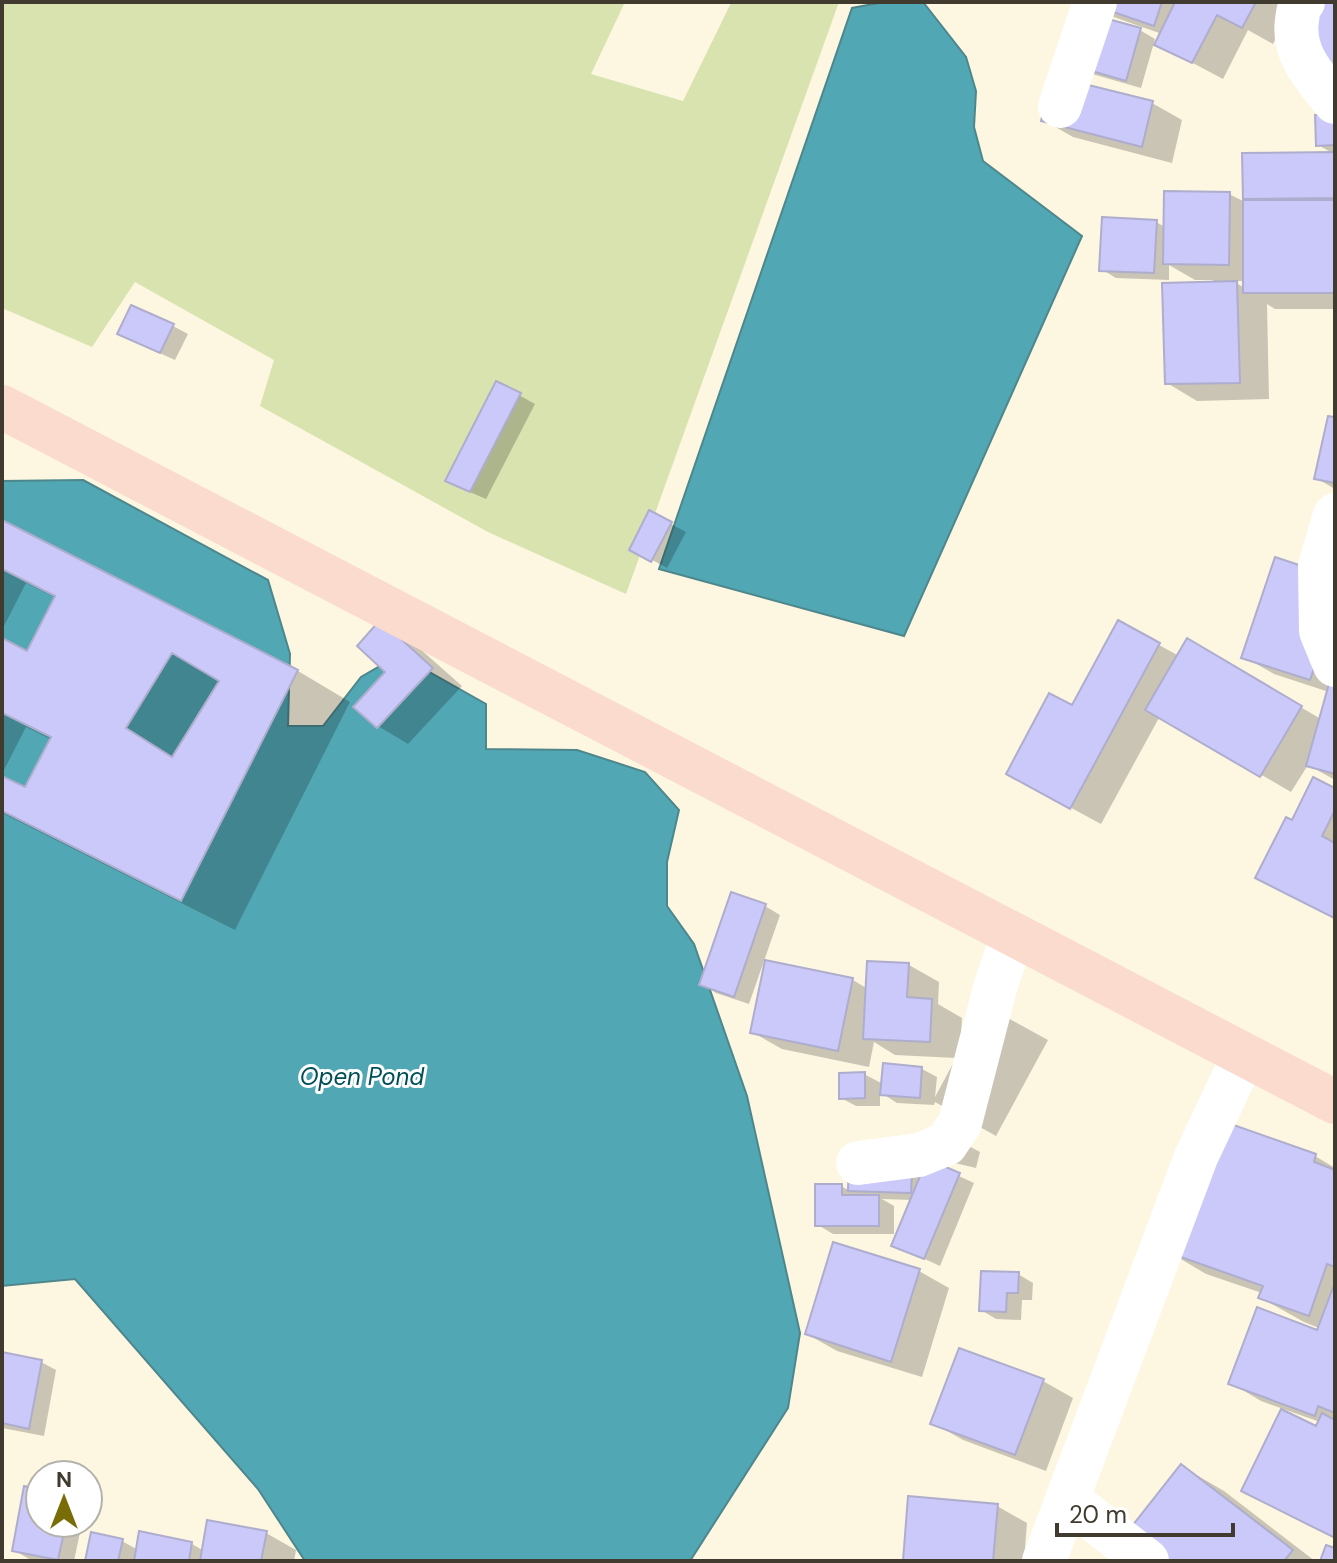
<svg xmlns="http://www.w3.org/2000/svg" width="1337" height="1563" font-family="'DM Sans',sans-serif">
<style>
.green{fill:#d8e3af}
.water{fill:#52a7b5;stroke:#4d878c;stroke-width:2}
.shadow{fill:#0003;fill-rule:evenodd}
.building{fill:#cac9f9;stroke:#aeadcd;stroke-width:2;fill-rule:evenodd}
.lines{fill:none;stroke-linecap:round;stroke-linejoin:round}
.street{stroke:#fff;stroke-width:44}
.secondary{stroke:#fadbcd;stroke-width:44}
.labels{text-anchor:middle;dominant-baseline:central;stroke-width:6;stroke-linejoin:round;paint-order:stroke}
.water-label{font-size:24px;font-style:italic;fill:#004e59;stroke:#fff}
</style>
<rect width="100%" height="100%" fill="#fdf6e1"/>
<!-- green -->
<path class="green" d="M2 2H625L591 74 683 101 731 3 839 2 626 594 488 532 260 406 274 360 135 282 92 347 2 308Z"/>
<!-- water -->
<path class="water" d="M884 2H923L966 57 976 91 974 127 983 161 1082 236 904 636 659 569 852 8Z
M83 480 268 580 290 654 288 726H323L361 677 399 655 486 704V749L577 750 645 772 679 810 667 862V906L694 944 747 1096 800 1333 788 1408 690 1561H305L258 1489 75 1279 2 1286V481Z"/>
<!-- shadow -->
<path class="shadow" d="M1085 2H1295L1273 44 1248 30 1223 79 1157 44 1162 34 1108 15Z
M1138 29 1155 39 1141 88 1078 70Z
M1335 88V309H1275L1267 304 1269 399 1197 401 1167 383 1213 280H1195L1169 265V280L1116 278 1101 269 1156 222 1165 227 1229 194 1245 202H1254L1245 197 1334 154 1318 145ZM1232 281H1245V288Z
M1152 103 1182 120 1172 163 1073 137 1043 120Z
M173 326 188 334 175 360 135 342Z
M497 383 535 404 486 499 463 489Z
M1335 419V489L1316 478Z
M650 513 686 532 667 568 632 549Z
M2 522 298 671 350 702 235 930 2 813V778L26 790 52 740 26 727 2 774V641L28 654 56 598 26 583 2 630Z
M1335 579V780L1308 765 1291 792 1160 716 1101 824 1038 790 1073 707 1119 623 1179 656 1187 641 1321 719 1329 692 1274 674 1244 657Z
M380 623 410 640 462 686 408 744 378 726 388 671Z
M1335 790V918L1257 877 1293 822Z
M765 906 780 915 749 1004 716 993 701 984Z
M767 962 853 980 868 989 909 965 939 982 938 1004 962 1018 960 1051 984 1005 1048 1040 996 1136 935 1102 934 1105 897 1103 880 1092V1106H856L841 1098 864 1074 883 1084 922 1069 937 1077 935 1097 956 1058 895 1055 874 1042 869 1067 782 1049 752 1032Z
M965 1144 980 1152 976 1168 946 1161Z
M1315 1156 1335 1168V1538L1243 1490 1317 1429 1320 1422 1261 1401 1231 1383 1318 1332 1319 1328 1304 1322 1261 1298 1262 1293 1206 1274 1164 1249Z
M928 1162 974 1183 940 1266 894 1245 912 1200 882 1199 894 1206V1234H833L818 1225 841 1186 850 1191Z
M919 1271 949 1288 922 1377 837 1351 807 1334Z
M1018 1274 1033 1283 1032 1300H1022L1021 1320 996 1319 981 1310Z
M2 1354 41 1362 56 1370 44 1436 2 1428Z
M1043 1381 1073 1398 1046 1471 963 1440 933 1423Z
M1181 1466 1224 1491 1315 1561H1122Z
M40 1491V1523H82L74 1561H39L29 1559 14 1550Z
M997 1506 1027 1523 1024 1561H905Z
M266 1533 296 1550 294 1561H87L122 1541 138 1550 192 1544 204 1551Z"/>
<!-- building -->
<path class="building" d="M1084 2H1162L1154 26Z
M1175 2H1256L1242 28 1217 15 1192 63 1154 45Z
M1312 2H1335V71L1293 34Z
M1075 10 1141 28 1126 81 1061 62Z
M1052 76 1153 101 1142 147 1041 121Z
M1335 86V145L1316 146 1315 115 1327 114Z
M1335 152V198L1243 199 1242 153Z
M1164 191 1230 192 1229 265 1163 264Z
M1243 200H1335V293H1243Z
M1102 217 1157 220 1154 273 1099 271Z
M1237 281 1240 383 1165 384 1162 283Z
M131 305 174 324 160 353 117 334Z
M496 381 521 393 470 492 445 481Z
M1328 416 1335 417V483L1314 479Z
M649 510 672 522 651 562 629 550Z
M2 520 298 670 181 901 2 811V776L25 787 51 737 2 713V638L27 651 55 596 2 569ZM172 653 219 681 172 757 126 728Z
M1275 557 1335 577V606L1310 680 1241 658Z
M380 620 433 668 377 728 353 707 385 672 357 646Z
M1118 620 1160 643 1070 809 1006 774 1049 693 1072 705Z
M1187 638 1302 706 1260 777 1145 710Z
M1335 662V774L1306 766Z
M1313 777 1335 788V810L1322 836 1335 843 1334 918 1255 878 1286 817 1292 820Z
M731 892 766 904 734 997 699 985Z
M765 960 853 978 838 1051 750 1033Z
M867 961 909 963 907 997 932 999 930 1042 863 1039Z
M883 1063 922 1067 920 1098 880 1095Z
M865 1072V1098L839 1099V1073Z
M1208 1116 1316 1154 1314 1162 1335 1170V1267L1327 1264 1309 1316 1258 1298 1263 1286 1161 1250Z
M849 1151 913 1153 911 1193 848 1191Z
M927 1159 960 1173 924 1259 891 1246Z
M815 1184H842V1195H879V1226H815Z
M833 1242 920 1269 891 1362 805 1334Z
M981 1271 1019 1272 1018 1293H1007L1006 1312 979 1311Z
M1334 1285 1335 1413 1318 1406 1315 1416 1228 1384 1257 1307 1317 1330Z
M959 1348 1044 1379 1015 1455 930 1424Z
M2 1352 42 1360 29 1429 2 1423Z
M1281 1409 1316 1426 1322 1413 1335 1420V1538L1241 1491Z
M1181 1464 1293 1550 1284 1561H1119L1110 1554Z
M24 1486 40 1489V1523H66L58 1560 12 1551Z
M908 1496 998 1504 993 1561H903Z
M207 1520 267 1531 261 1561H200Z
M139 1531 192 1542 189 1561H134Z
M91 1532 123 1539 118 1561H85Z
M1326 1545 1335 1548V1561H1320Z"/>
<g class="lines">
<!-- street -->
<path class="street" d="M1303 2C1298 8 1298 13 1297 20 1292 54 1315 77 1335 102
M1060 106 1095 2
M1335 515 1320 566 1321 631 1335 665
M858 1163 919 1155 946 1144 960 1123 995 988 1013 934
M1067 1499 1147 1561
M1044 1561 1196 1157 1244 1055"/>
<!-- secondary -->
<path class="secondary" d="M2 407 1335 1102"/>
</g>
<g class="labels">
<!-- water labels -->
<g class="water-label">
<text x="362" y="1076">Open Pond</text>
</g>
</g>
<!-- border -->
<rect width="1337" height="1563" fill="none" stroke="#403b2e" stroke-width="8"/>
<!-- north arrow -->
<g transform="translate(64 1499)"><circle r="38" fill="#ffffff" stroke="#b3b1ab" stroke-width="2"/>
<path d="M0-6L14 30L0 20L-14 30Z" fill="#7a6c07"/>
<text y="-12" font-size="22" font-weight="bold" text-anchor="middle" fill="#403b2e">N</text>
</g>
<!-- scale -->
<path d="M1057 1523v12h176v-12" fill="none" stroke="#403b2e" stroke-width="4"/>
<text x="1069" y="1523" font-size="24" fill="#403b2e" stroke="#ffffff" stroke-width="6" paint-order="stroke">20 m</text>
</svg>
